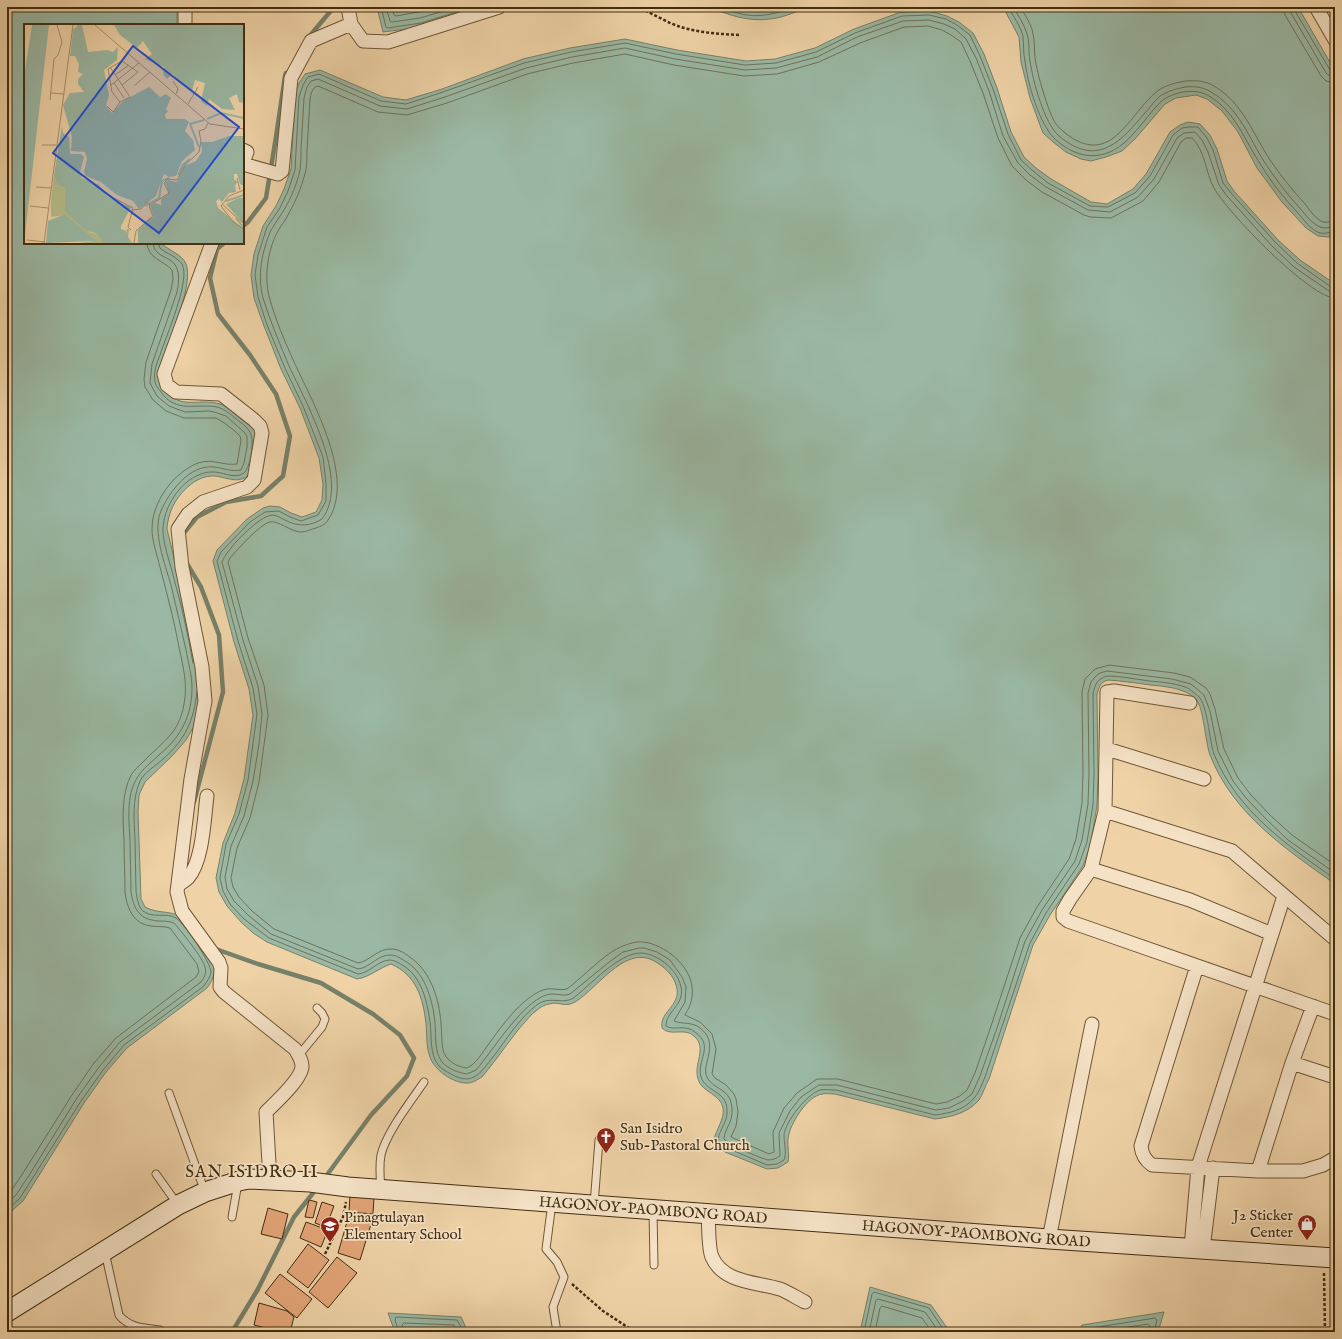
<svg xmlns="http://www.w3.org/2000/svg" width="1342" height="1339" font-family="'IM FELL English',serif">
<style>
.water{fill:#9ab8a4;stroke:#778169}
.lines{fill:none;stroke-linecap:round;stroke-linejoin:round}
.shore{stroke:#6e735a;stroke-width:1}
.stream{stroke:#778169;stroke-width:4.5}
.building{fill:#e3a578;stroke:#422e11}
.service-casing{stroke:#6d5736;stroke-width:9}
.minor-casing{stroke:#6d5736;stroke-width:15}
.secondary-casing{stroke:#422e11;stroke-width:21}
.path{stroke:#422e11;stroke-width:2.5;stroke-dasharray:3 2;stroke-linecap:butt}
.service{stroke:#f5e2c6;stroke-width:7}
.minor{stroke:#f5e2c6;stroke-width:13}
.secondary{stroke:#f5e2c6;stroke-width:19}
.labels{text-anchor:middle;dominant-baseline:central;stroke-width:3.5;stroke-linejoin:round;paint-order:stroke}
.poi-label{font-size:15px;fill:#422e11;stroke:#f5e2c6;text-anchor:start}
.street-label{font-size:15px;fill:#422e11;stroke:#f5e2c6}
.quarter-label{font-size:17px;letter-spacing:1px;fill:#422e11;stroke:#f5e2c6}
.inset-river{fill:none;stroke:#9ab8a4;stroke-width:2}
.inset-road{fill:none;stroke:#aa916b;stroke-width:1}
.view{fill:#1d4ed8;fill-opacity:0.15;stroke:#1d4ed8;stroke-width:2}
.inset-edge{fill:none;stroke:#422e11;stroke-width:2}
</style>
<rect width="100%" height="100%" fill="#efd3a7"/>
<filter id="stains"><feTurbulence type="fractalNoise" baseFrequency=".005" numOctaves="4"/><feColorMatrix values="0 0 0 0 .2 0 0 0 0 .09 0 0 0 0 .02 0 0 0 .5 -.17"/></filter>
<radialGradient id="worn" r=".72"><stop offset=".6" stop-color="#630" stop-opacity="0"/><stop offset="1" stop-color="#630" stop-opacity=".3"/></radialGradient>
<!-- water -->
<path class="water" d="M7 7H177V25H25V243H161C169 251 182 254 186 264 194 283 171 335 164 355 162 362 157 374 159 381 160 386 165 391 168 394 185 409 201 398 220 404 234 408 248 421 256 432 254 443 254 469 247 476 237 485 222 475 211 476 192 477 173 499 169 517 168 521 167 525 167 529L187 613 201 688 194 726 186 740 172 756 145 782 139 795 138 812 141 899 145 907C156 913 167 911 178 915L214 964C215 974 213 980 207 988L127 1048 106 1072 84 1103 23 1201 7 1215Z
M377 7H484L422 27 383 32Z
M709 7H809C797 11 783 18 770 19 748 22 729 15 709 7Z
M1003 7H1298L1335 71V235L1329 237 1318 236 1306 228 1282 202 1257 168 1238 132 1222 111 1207 99 1196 95 1176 98 1165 104 1135 139 1122 151 1106 157 1091 161 1081 159 1066 152 1053 142 1043 133 1030 98 1021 62 1019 37Z
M930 11 947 16 959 22 973 33 984 54 997 88 1011 132 1024 157 1036 168 1051 179 1091 202 1107 204 1133 189 1146 174 1170 132 1180 125 1188 122 1200 124 1210 135 1217 149 1227 181 1234 191 1278 240 1300 260 1335 284V884C1286 849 1233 814 1210 755 1205 741 1204 709 1196 699 1193 696 1187 692 1183 691 1173 687 1161 686 1150 685 1136 683 1122 681 1108 680 1100 682 1099 687 1097 695L1098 774 1097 805 1091 843 1083 866 1050 915 1033 945 989 1079C985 1086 983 1094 979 1100 968 1113 951 1117 935 1119L835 1094C831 1094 826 1093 822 1094 808 1096 792 1121 789 1134 786 1143 790 1153 788 1162L778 1168 767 1169 725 1152 718 1147 714 1140C716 1129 725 1119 723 1108 721 1094 701 1092 698 1079 693 1064 708 1048 694 1036 685 1027 670 1037 662 1028 659 1010 685 1005 675 982 671 973 664 967 656 962 626 943 598 988 575 1002 565 1008 559 1001 549 1004 542 1005 536 1011 531 1015 513 1034 499 1057 482 1077 478 1079 473 1083 468 1083 454 1084 434 1070 430 1057 426 1046 427 1035 426 1024 423 997 416 975 391 964 379 968 370 977 357 979L267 942 253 933 241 922 227 906 219 892 216 878 223 843 235 813 244 779 253 715 249 689 234 642 213 561 217 550 247 519 263 508 270 506 280 507 291 513 302 517 316 512 322 500 323 484 319 458 300 408 281 369 264 326 254 298 251 275 254 254 263 226 276 206 284 189 291 169 295 96 299 83 305 74 320 70 383 97 406 100 442 89 523 59 570 48 625 39 677 50 746 61 775 59 815 48 854 29 901 12Z
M870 1287 931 1305 950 1332H860Z
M1164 1312 1158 1332H1078L1082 1325Z
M388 1313 461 1317 468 1332H395Z"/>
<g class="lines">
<!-- shore -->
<path class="shore" d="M381 7 386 27 388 28 421 23 473 7
M386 7 390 21 392 22 420 18 457 7
M392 7 394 15 396 16 419 12 437 7
M720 7C751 20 765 17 796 7
M733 7C749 11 764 12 780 7
M1008 7C1013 16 1021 26 1023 37 1024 44 1023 53 1025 61 1027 81 1039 124 1055 139 1081 163 1110 161 1133 134 1142 125 1154 107 1163 100 1176 91 1196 88 1209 96 1235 111 1245 141 1261 165 1271 182 1284 198 1298 213 1304 220 1311 230 1320 233 1325 234 1330 232 1335 232
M1013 7C1018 15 1024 24 1027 34 1030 42 1028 52 1030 61 1033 81 1044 123 1059 136 1096 167 1119 144 1144 114 1149 109 1154 101 1160 96 1168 91 1176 89 1185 87 1195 86 1203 87 1211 92 1239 108 1249 138 1265 163 1275 178 1286 193 1298 206 1305 214 1311 223 1320 227 1325 229 1330 227 1335 227
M1020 7C1025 15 1032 25 1033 34 1035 42 1034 50 1035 58 1037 73 1048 112 1056 124 1058 127 1062 130 1065 133 1110 168 1127 118 1155 93 1164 85 1175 83 1186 81 1196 80 1205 81 1214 86 1243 103 1253 134 1270 160 1281 176 1293 191 1306 205 1310 211 1316 219 1323 222 1327 223 1331 221 1335 221
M1284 7 1285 15 1321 76 1326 81 1335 83
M1290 7 1291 13 1326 73 1330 76 1335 77
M1295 7V11L1330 70 1335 72
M158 243 160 248C167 254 176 256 182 264 191 280 166 336 160 355 157 362 153 373 155 381 155 385 159 389 161 392 176 414 197 403 217 407 227 410 232 416 240 422 250 429 253 435 252 447 251 456 250 466 244 473 234 480 222 471 211 472 205 472 197 475 191 479 176 489 164 509 163 528 162 542 171 565 174 579 182 607 188 634 193 663
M1335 287H1331L1297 263 1276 243 1231 193 1223 183 1213 150 1207 138 1198 127H1188L1182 128 1173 135 1150 176 1135 193 1108 207 1090 206 1048 183 1033 171 1021 160 1008 134 993 89 980 56 970 35 957 25 946 19 929 15 902 16 855 33 816 52 776 63 745 65 676 54 625 43 571 52 524 63 443 92 406 104 381 101 319 74 308 77 303 85 299 97 295 170 288 191 280 208 267 227 258 255 255 275 258 297 267 325 285 368 303 406 323 457 326 484V501L318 515 301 521 290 517 279 511 265 512 250 522 221 552 217 561 238 641 253 688 257 714 248 780 239 814 226 844 220 878 223 891 230 904 244 919 269 938 358 974C370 973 378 960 390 960 395 960 400 964 404 966 422 978 427 1001 430 1022 432 1036 429 1054 439 1066 444 1071 451 1074 457 1077 463 1079 468 1080 474 1077 482 1073 487 1064 493 1057 507 1039 519 1018 538 1004 550 996 560 1004 572 999 591 985 618 953 641 953 648 953 656 957 661 960 670 966 679 976 681 987 685 1005 666 1011 666 1026 673 1031 686 1024 695 1032 715 1046 696 1061 701 1077 706 1092 727 1091 727 1110 728 1121 720 1129 718 1139L721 1144 727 1148 767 1165 777 1164 784 1160C787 1152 784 1144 784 1135 785 1122 807 1094 820 1090 824 1089 831 1090 836 1090L935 1115C950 1113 965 1110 975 1097 979 1092 982 1084 985 1077L1030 943 1046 913 1079 864 1087 842 1093 805 1094 774 1093 694C1095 684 1097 679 1107 676 1121 676 1135 679 1149 681 1161 682 1174 683 1185 687 1189 688 1194 693 1198 696 1208 705 1209 740 1214 754 1237 811 1287 845 1335 879
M1335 292 1329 291 1294 267 1272 246 1227 196 1219 185 1208 152 1202 140 1195 132 1184 133 1177 138 1154 179 1138 197 1110 212 1088 210 1046 187 1030 175 1018 163 1003 136 989 91 976 58 966 39 955 29 944 24 929 20 903 21 857 37 817 57 776 68 745 70 675 59 625 48 572 57 526 68 445 97 407 109 380 106 318 79 311 81 307 87 304 98C303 115 302 132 301 149 301 156 301 164 300 170 297 184 291 198 284 210 280 217 275 223 271 230 262 251 257 276 263 298 270 321 280 344 289 366 306 403 351 481 322 519 311 526 299 527 287 521 282 519 279 516 273 515 259 515 226 550 222 562L243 640 258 686 262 714 259 744 253 781 244 816 231 846 225 877 227 889 234 901 248 915 271 934 358 969C370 968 378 954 391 955 397 955 403 960 408 963 426 975 433 1002 435 1023 436 1035 434 1052 442 1062 448 1069 459 1073 467 1074L476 1070C494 1049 521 1004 546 995 554 992 562 997 570 994L608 963 623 952 639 948H644L657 952 670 960 682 977 686 987 685 1002 674 1021C680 1024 689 1022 697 1026 723 1042 700 1064 707 1077 713 1090 732 1088 732 1110 733 1122 724 1130 724 1139 729 1145 760 1158 768 1160 773 1160 777 1158 780 1156L779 1133 790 1111 801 1097 819 1085H837L936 1110 949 1108 963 1101 972 1094 980 1076 997 1028 1025 941 1042 910 1075 861 1082 840 1088 804 1089 773 1088 693 1091 682 1096 676 1100 673 1107 671 1172 679 1191 684 1204 695 1210 711 1218 751 1233 781 1246 798 1266 819 1288 840 1335 873
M1335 298C1310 298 1227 212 1214 188 1205 172 1206 152 1192 138H1186L1181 142 1159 182 1143 201 1111 218 1090 217 1084 215 1042 192 1026 180 1012 166 998 138 983 93 970 61 961 42 951 35 942 30 928 26 904 27 860 43 819 62 777 74 744 76 674 65 625 54 573 63 527 74 447 103 407 115 378 112 318 86C312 87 311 94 310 99 309 116 308 133 307 150 307 158 307 167 305 174 301 188 296 201 289 213 286 220 281 225 278 231 268 249 264 276 269 296 275 319 285 342 295 364 313 403 356 479 328 520 325 525 321 526 316 528 311 529 306 532 301 532 291 532 278 520 270 522 260 524 238 549 230 558L228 562 248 638 264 685 268 715 259 782 250 818 237 848 231 878 233 887 239 897 252 911 274 929 358 963C370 961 378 948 392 949 399 949 406 954 411 958 431 972 439 999 441 1023 442 1033 441 1044 444 1053 448 1062 458 1067 467 1068L472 1065 478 1059C495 1036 517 1000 543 990 551 987 559 991 567 989 583 977 606 952 623 946 628 944 637 941 643 942 664 944 690 965 692 987 693 992 692 1000 690 1005 689 1009 686 1012 685 1015L700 1022 712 1034 716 1049 712 1074 715 1078 726 1085 734 1094 736 1099 738 1112 736 1126 731 1137 769 1154 774 1152 773 1132 784 1108 797 1093 817 1079H838L936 1104 947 1102 960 1096 967 1090 975 1073 991 1026 1020 938 1037 907 1069 859 1076 839 1082 803 1083 773 1082 692 1085 679 1095 669 1109 665 1174 673 1190 677 1206 688 1210 694 1215 709 1224 749 1238 778 1251 795 1270 815 1292 835 1335 865
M7 1195 11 1191 23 1173 72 1095 94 1063 116 1038 196 977 199 972 197 964 170 928C164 926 158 927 151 926 133 924 127 908 125 892 125 875 124 858 124 840 123 819 121 795 131 775 134 770 139 766 143 762 163 741 179 734 184 704 188 685 183 666 179 647 174 620 167 594 160 567 157 555 152 541 152 529 152 502 173 473 198 463 213 458 223 466 237 464L241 440 240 436 236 432 223 422 216 418H184L166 411 153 400 145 387 144 379 146 362 171 290 173 279 172 270C163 260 148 259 147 243
M7 1203 16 1195 28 1177 77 1098 99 1067 120 1042 201 982C204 978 207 973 205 967 203 958 181 931 174 923 166 920 159 922 152 920 137 917 133 905 131 892 131 874 130 857 130 840 129 820 126 796 137 778 142 769 153 761 160 754 181 737 192 715 192 688 192 675 188 662 186 650 181 628 176 606 171 585 165 564 152 531 161 511 169 492 190 464 214 467 223 468 232 472 241 470L244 463 247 447V436L244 432 226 416 217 413 210 411 185 412 169 406 157 396 150 383 152 364 177 292C186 249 155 265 153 243
M7 1210 20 1198 81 1101 103 1070 124 1045 204 986C207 981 210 978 211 972 211 963 184 923 176 918 166 912 153 919 143 911 138 907 137 897 136 891 136 874 135 856 135 839 134 820 132 799 140 781 144 773 155 766 162 760 185 740 194 721 197 691
M399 1332 395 1320 396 1317 457 1320 464 1332
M404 1332 402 1325 404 1323 454 1325 458 1332
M410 1332 412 1329 451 1332
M864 1332 872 1294 874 1292 929 1308 945 1332
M869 1332 876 1300 878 1299 925 1312 939 1332
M875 1332 880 1308 882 1306 922 1318 932 1332
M1083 1332 1085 1329 1155 1318 1157 1320 1154 1332
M1097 1332 1148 1324 1150 1326 1149 1332"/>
<!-- stream -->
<path class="stream" d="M308 38 334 7
M243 226 248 222 266 198 276 137 285 76 286 73
M183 537V534L197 517 226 502 261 496 283 476 290 436 276 394 250 355 218 314 210 278 217 249 224 243
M186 562 201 587 219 635 223 692 194 802
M213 948 258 964 321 983 373 1014 400 1035 414 1058 407 1076 371 1115 324 1179
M232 1332 258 1289 294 1217 317 1188"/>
</g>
<!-- building -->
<path class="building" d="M350 1196 374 1197 373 1214 349 1212Z
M309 1200 317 1202 313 1218 305 1217Z
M322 1202 334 1206 326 1227 315 1223Z
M268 1208 288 1214 282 1239 261 1234Z
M349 1215 372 1221 360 1260 338 1253Z
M306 1222 328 1230 321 1247 300 1238Z
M308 1244 329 1260 308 1288 287 1272Z
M337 1257 357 1273 328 1308 309 1292Z
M280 1274 312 1299 297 1318 265 1293Z
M259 1303 287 1311 294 1317 290 1332H281L254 1325Z"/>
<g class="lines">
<!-- service casing -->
<g class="service-casing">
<path id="service" d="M299 1055 322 1027 325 1019 322 1013 317 1008
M169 1093 205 1192
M156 1174 178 1205
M381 1189C380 1178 379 1166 381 1155 386 1133 411 1101 424 1082
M552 1203 546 1249 557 1262 564 1277 553 1307 557 1332
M594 1205 599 1140
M653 1210 654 1265
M232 1217 238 1183
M105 1252 119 1315C129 1328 145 1328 160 1330"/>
</g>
<!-- minor casing -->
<g class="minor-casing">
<path id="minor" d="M348 7 351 24 363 41 388 42 499 7
M1316 7 1335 40
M185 25V7
M243 150 247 152 243 163
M243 164 278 174 282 171 291 78 311 41 351 24
M212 243 164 374 167 385 176 392 221 394 254 420 260 426 262 433 254 480 247 487 203 502 188 514 178 529 182 567 202 667 205 701 191 779 177 892 182 911 219 962 221 968 220 987 224 992 295 1049C298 1054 302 1060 302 1066 302 1079 275 1103 266 1112L270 1181
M1190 703 1114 691 1107 692 1105 811 1091 869 1070 899 1063 911V917L1068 921 1335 1014
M1107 749 1204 779
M1105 811 1232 851 1335 939
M1091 869 1190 900 1272 934
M178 885C181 883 185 881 188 878 203 861 204 819 207 796
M1197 966 1141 1146C1142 1155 1145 1160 1152 1165L1258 1171H1303L1323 1165 1335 1158
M1292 1063 1335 1077
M1258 1171 1292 1063 1313 1006
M708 1214C709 1224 708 1248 712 1257 723 1283 757 1282 780 1289 788 1292 797 1298 805 1302
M1049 1239 1092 1024
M1191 1248 1198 1167 1284 896
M1203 1249 1213 1168"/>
</g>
<!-- secondary casing -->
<g class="secondary-casing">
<g id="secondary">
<path id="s1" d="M7 1312 178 1205 205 1192 239 1181 249 1179 310 1182 348 1187 1049 1239 1335 1258"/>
</g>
</g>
<!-- path -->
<path class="path" d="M636 7C651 12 667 23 681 27 700 33 720 34 740 35
M325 1254 343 1217 346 1202
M1324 1273 1325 1332
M572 1284 603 1311 635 1332"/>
<!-- service -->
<use href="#service" class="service"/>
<!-- minor -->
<use href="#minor" class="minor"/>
<!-- secondary -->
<use href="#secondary" class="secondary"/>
</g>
<!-- icons -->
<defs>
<g id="church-pin" transform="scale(1)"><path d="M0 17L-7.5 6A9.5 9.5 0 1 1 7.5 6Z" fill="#8f2418" stroke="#f5e2c6"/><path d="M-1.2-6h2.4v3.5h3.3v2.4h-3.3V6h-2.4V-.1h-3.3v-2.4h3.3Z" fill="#fff"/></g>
<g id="shop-pin" transform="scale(1)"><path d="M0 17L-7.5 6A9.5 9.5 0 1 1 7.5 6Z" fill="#8f2418" stroke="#f5e2c6"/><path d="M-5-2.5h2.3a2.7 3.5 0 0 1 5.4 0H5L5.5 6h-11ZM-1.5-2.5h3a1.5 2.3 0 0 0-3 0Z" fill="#fff"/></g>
<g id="school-pin" transform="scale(1)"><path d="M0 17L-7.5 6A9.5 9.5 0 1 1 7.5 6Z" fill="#8f2418" stroke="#f5e2c6"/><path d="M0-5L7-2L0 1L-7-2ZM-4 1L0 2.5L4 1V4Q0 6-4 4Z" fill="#fff"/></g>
</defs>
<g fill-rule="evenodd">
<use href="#church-pin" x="606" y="1137"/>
<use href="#shop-pin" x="1307" y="1224"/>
<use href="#school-pin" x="330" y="1226"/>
</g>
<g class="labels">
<!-- poi labels -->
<g class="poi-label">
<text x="620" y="1128">San Isidro<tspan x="620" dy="17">Sub-Pastoral Church</tspan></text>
<text x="1293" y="1215" text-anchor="end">J2 Sticker<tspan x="1293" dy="17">Center</tspan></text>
<text x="344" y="1217">Pinagtulayan<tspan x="344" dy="17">Elementary School</tspan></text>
</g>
<!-- street labels -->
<g class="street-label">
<text stroke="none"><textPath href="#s1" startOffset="683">HAGONOY-PAOMBONG ROAD</textPath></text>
<text stroke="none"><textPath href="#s1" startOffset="1007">HAGONOY-PAOMBONG ROAD</textPath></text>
</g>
<!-- quarter labels -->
<g class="quarter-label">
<text x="252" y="1172">SAN ISIDRO II</text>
</g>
</g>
<!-- overview -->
<g transform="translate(24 24)">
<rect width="220" height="220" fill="#efd3a7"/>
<path d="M30 151 33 161 41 164V186L68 209 73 210 79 219H55L71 217 42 191 27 193V176Z" fill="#b6bd89"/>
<path d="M8 1H25L0 219V53ZM54 1H58L64 28 83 26 89 28 94 23 93 36 80 46 85 71 82 82 88 89 99 77 125 63 136 73 142 70 147 74 142 85 144 88 141 90 142 95H161L165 98 161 107 169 116 171 126 158 137 152 152 145 153 140 150 132 172 115 185 109 177 93 171 77 158 62 152 60 148 63 135 61 128 47 127 48 113 39 81 46 69 60 68 54 60V55L59 50 54 48 55 40 51 32H46L49 6ZM90 1H220V79L215 78 213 70 205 74 211 86 198 85 185 75 183 82 177 77 181 59 171 56 168 67 155 58 149 50 143 55 139 50 140 43 121 35 128 30 119 17 113 24 96 11ZM38 102 39 109 45 113 46 130H57L60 133 56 148 58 154 75 161 82 171 94 179 107 183 97 202V205L102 207 105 219H79L73 210 60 205 41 187V164L33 161 30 151ZM205 112H220V162L216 160 213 150H210V155L214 158 211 161 212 168 205 169 198 178 195 175 192 177 194 184 220 205V219H114V206L124 195 130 193 126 182 131 179 137 181V175L145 169 141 159 144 156 153 158 160 142 172 137 178 128 177 118H188ZM215 174H220V200L202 180ZM39 191H42L72 217 22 219 24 197Z" fill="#9ab8a4"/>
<path class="inset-river" d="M183 95 197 89 220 94M175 123 166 100 180 96M154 151 159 141 166 135M202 177 220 171M121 182 135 174 138 157 145 154M212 194 220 204M104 205 103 213 107 219"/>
<path class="inset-road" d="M71 1 186 100 220 105M91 51 105 41M149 57 154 65 152 70M90 59 100 74M87 61 115 39M110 62 126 48M27 69 40 70M26 76 30 35 34 31 38 18 33 1M96 78 88 68 84 45 98 37 114 48 98 61M164 80 174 63M83 82 89 88 96 78 106 73 86 43M18 121H32M213 154 216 166M12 163 27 164M220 166 205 172 197 182 210 199 220 205M86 172 109 184 104 203 107 206M198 180 220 200M6 182 24 184M109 186 117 185 123 178 126 181M3 216 21 218M20 219 49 1M110 219 112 207 129 192 125 182 145 169 140 159 144 155 153 156 161 141 175 128 177 117 175 107 181 105 184 99"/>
<path class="view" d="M109 22 215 103 135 209 29 129Z"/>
<rect width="220" height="220" class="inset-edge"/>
</g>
<!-- margin -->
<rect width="1342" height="1339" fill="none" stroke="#efd3a7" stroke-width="24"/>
<rect x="8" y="8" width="1326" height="1323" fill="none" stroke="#422e11" stroke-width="2"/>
<rect x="12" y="12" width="1318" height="1315" fill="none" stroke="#422e11"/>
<rect width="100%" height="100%" filter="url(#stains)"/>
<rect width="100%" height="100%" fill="url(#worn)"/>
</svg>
